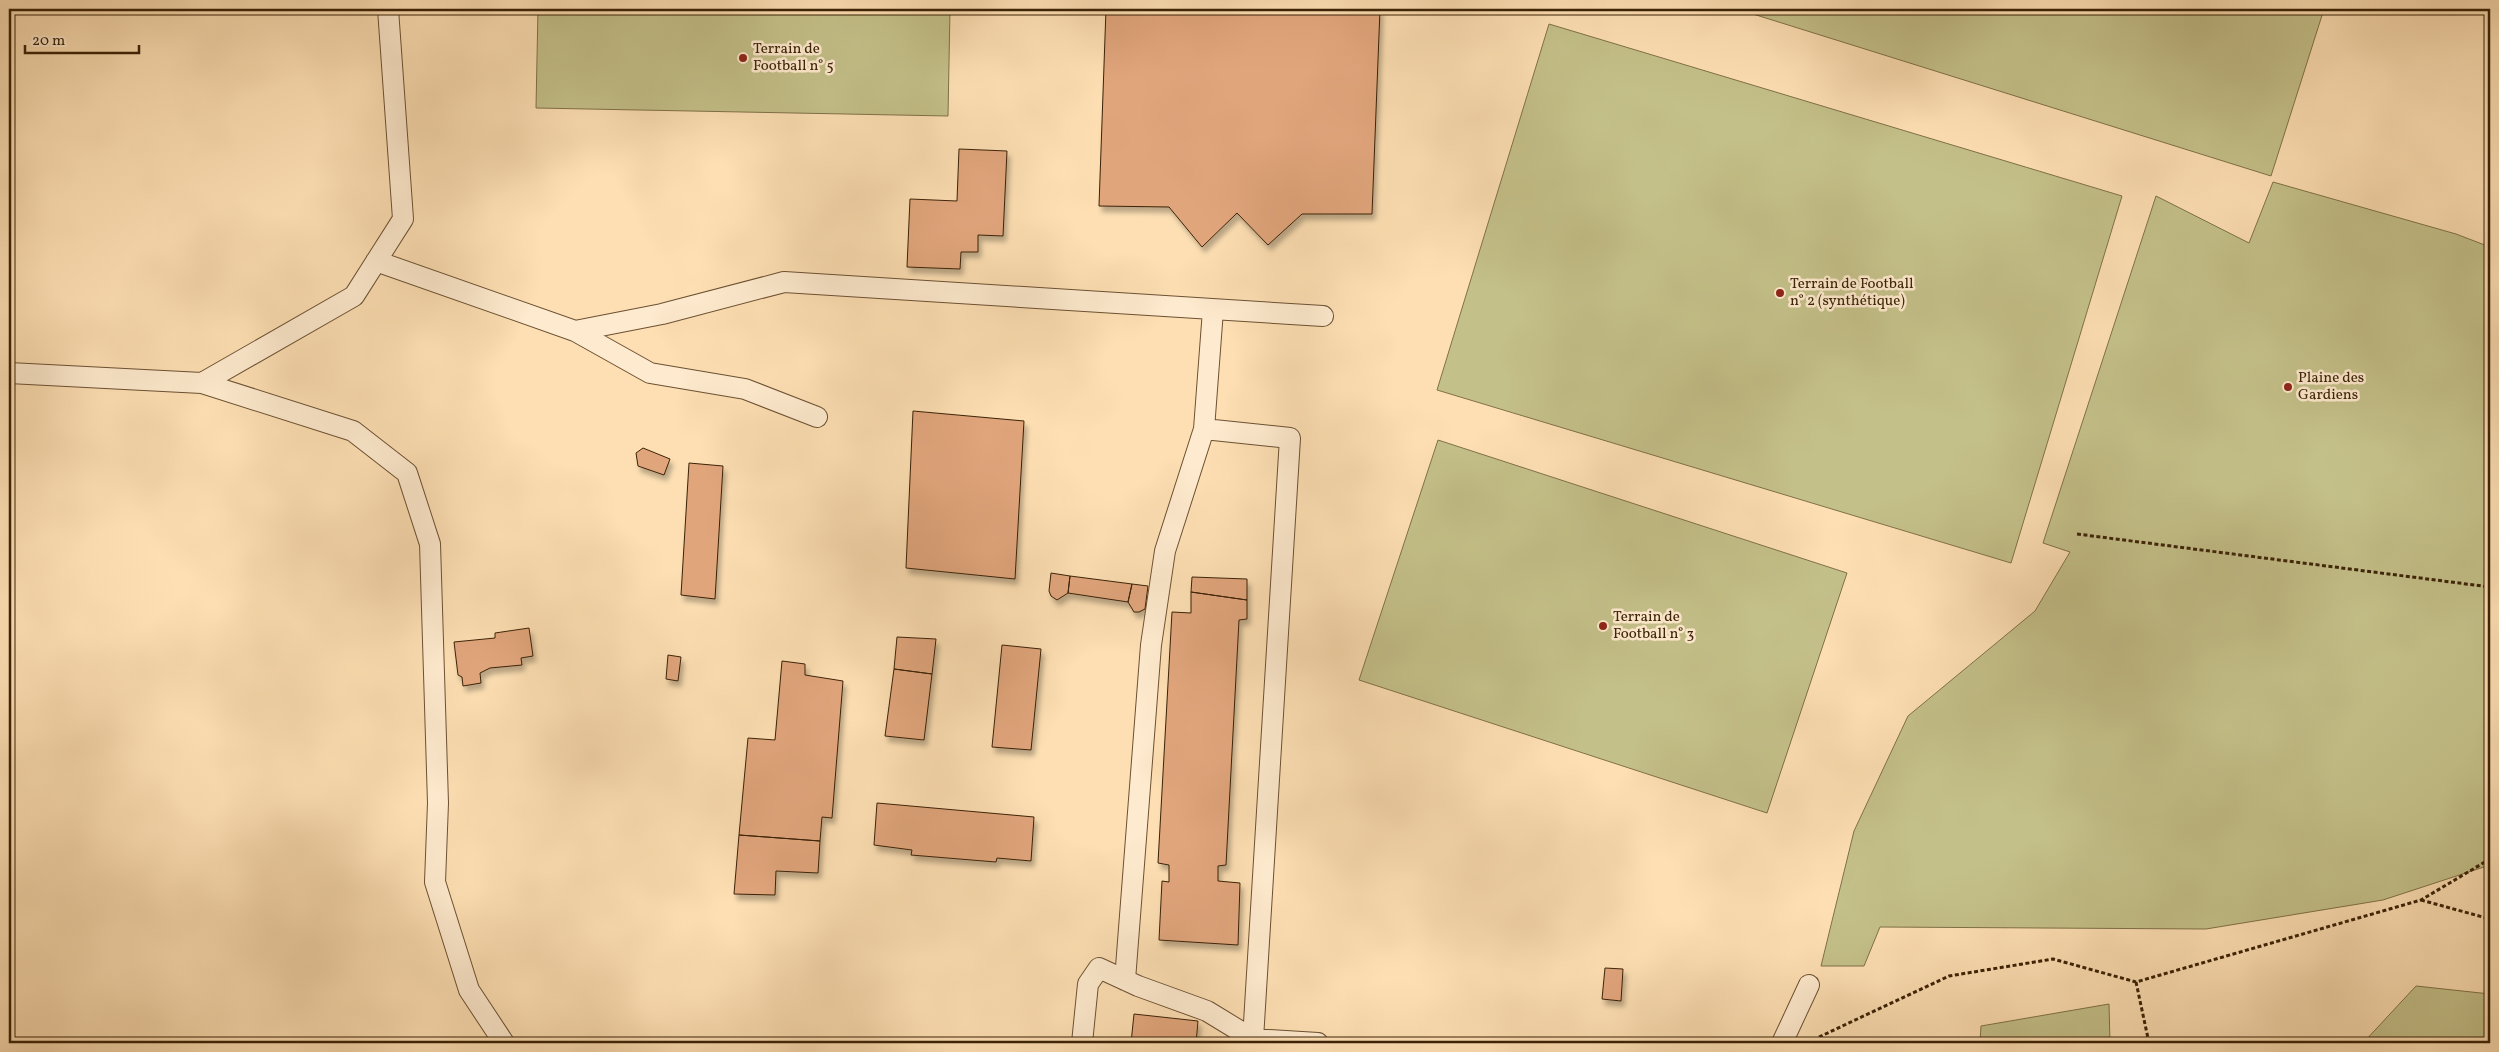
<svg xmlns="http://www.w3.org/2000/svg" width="2499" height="1052" font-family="Vollkorn,serif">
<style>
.green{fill:#c4c089;stroke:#807148}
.building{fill:#e1a57b;stroke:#3b2207;filter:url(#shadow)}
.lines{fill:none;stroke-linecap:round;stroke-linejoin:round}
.lane-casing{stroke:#6c5132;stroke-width:22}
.path{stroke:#3b2207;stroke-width:3;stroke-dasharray:4 2.5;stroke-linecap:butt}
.lane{stroke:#feeace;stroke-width:20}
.poi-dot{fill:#8f2418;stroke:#feeace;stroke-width:2}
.labels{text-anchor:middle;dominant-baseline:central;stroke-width:5;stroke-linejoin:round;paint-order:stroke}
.poi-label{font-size:15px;fill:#3b2207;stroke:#feeace;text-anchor:start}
</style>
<defs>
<filter id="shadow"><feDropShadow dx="3" dy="5.5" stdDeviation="2.5" flood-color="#0004"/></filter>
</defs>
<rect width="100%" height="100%" fill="#fddfb3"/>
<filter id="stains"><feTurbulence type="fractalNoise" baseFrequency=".004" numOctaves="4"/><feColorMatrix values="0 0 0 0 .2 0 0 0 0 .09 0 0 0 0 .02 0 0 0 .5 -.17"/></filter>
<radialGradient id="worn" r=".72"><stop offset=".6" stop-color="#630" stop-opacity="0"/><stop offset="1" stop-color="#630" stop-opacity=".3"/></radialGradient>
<!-- green -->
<path class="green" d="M538 9H950L948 116 536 108Z
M1737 9H2324L2271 176Z
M1549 24 2122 196 2011 563 1437 390Z
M2273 182 2456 234 2490 247V865L2383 900 2206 929 1880 927 1864 966H1821L1854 831 1908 716 2035 611 2070 552 2043 543 2156 196 2249 243Z
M1438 440 1847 573 1767 813 1359 680Z
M2416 986 2490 994V1043H2363Z
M2109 1004 2110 1043H1980L1981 1026Z"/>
<!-- building -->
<path class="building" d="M1106 9H1380L1372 214H1302L1268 245 1237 213 1202 247 1169 207 1099 206Z
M959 149 1007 151 1003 236 978 235V252H961L960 269 907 267 910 199 957 201Z
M913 411 1024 421 1015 579 906 568Z
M643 448 670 459 664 475 638 466 636 453Z
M689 463 723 466 715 599 681 595Z
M1051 573 1070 576 1068 593 1057 600 1051 596 1049 591Z
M1070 576 1132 584 1128 602 1068 593Z
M1192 577 1247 579V600L1191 592Z
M1132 584 1148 586 1145 609 1139 612H1134L1128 602Z
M1191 592 1247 600V619L1239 620 1226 865 1218 866V881L1240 883 1238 945 1159 940 1162 881 1169 882V865L1158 863 1172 612 1191 613Z
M529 628 533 656 521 658 522 665 490 668 480 673 481 683 463 686 462 677 458 675 454 642 495 638V633Z
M897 637 936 639 932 674 894 669Z
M1002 645 1041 649 1031 750 992 747Z
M668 655 681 657 678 681 666 679Z
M782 661 805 664V675L843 681 832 818 822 817 820 841 739 835 748 738 775 740Z
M894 669 932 674 924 740 885 736Z
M877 803 1034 817 1031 861 997 858 996 862 911 855 912 850 874 845Z
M739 835 820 841 818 873 776 871 775 895 734 894Z
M1605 968 1623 969 1621 1001 1602 999Z
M1134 1014 1198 1021 1196 1043H1131Z"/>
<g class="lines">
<!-- lane casing -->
<g class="lane-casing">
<path id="lane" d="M376 261 575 331 662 314 784 282 1323 316
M575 331 650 373 745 389 817 417
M9 373 202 383 353 431 407 473 430 544 438 803 435 882 469 990 504 1043
M202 383 354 296 403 219 388 9
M1204 429 1290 438 1253 1039
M1125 980 1151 645 1165 551 1204 429 1213 310
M1082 1043 1088 984 1099 968 1138 986 1207 1011 1253 1039 1318 1043
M1782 1043 1809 985"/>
</g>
<!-- path -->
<path class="path" d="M2077 534 2490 587
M2421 900 2490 919
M2136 982 2149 1043
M1819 1037 1949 976 2053 959 2136 982 2421 900 2490 859"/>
<!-- lane -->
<use href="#lane" class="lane"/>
</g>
<!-- markers -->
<g class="poi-dot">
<circle cx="743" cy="58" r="5"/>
<circle cx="1780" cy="293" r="5"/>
<circle cx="2288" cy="387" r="5"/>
<circle cx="1603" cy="626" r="5"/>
</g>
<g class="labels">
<!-- poi labels -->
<g class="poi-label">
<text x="753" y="49">Terrain de<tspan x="753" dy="17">Football n° 5</tspan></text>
<text x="1790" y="284">Terrain de Football<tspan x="1790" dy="17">n° 2 (synthétique)</tspan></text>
<text x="2298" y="378">Plaine des<tspan x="2298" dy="17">Gardiens</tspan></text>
<text x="1613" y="617">Terrain de<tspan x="1613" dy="17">Football n° 3</tspan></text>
</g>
</g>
<!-- margin -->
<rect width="2499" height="1052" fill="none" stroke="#fddfb3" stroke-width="30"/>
<rect x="10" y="10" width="2479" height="1032" fill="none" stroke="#3b2207" stroke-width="2.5"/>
<rect x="15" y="15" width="2469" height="1022" fill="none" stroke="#3b2207"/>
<!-- scale -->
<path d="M25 45v8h114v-8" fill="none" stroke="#3b2207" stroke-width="2.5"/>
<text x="32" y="45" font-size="15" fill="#3b2207" stroke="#feeace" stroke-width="4" paint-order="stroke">20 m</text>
<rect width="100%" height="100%" filter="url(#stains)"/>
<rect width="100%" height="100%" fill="url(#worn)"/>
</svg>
